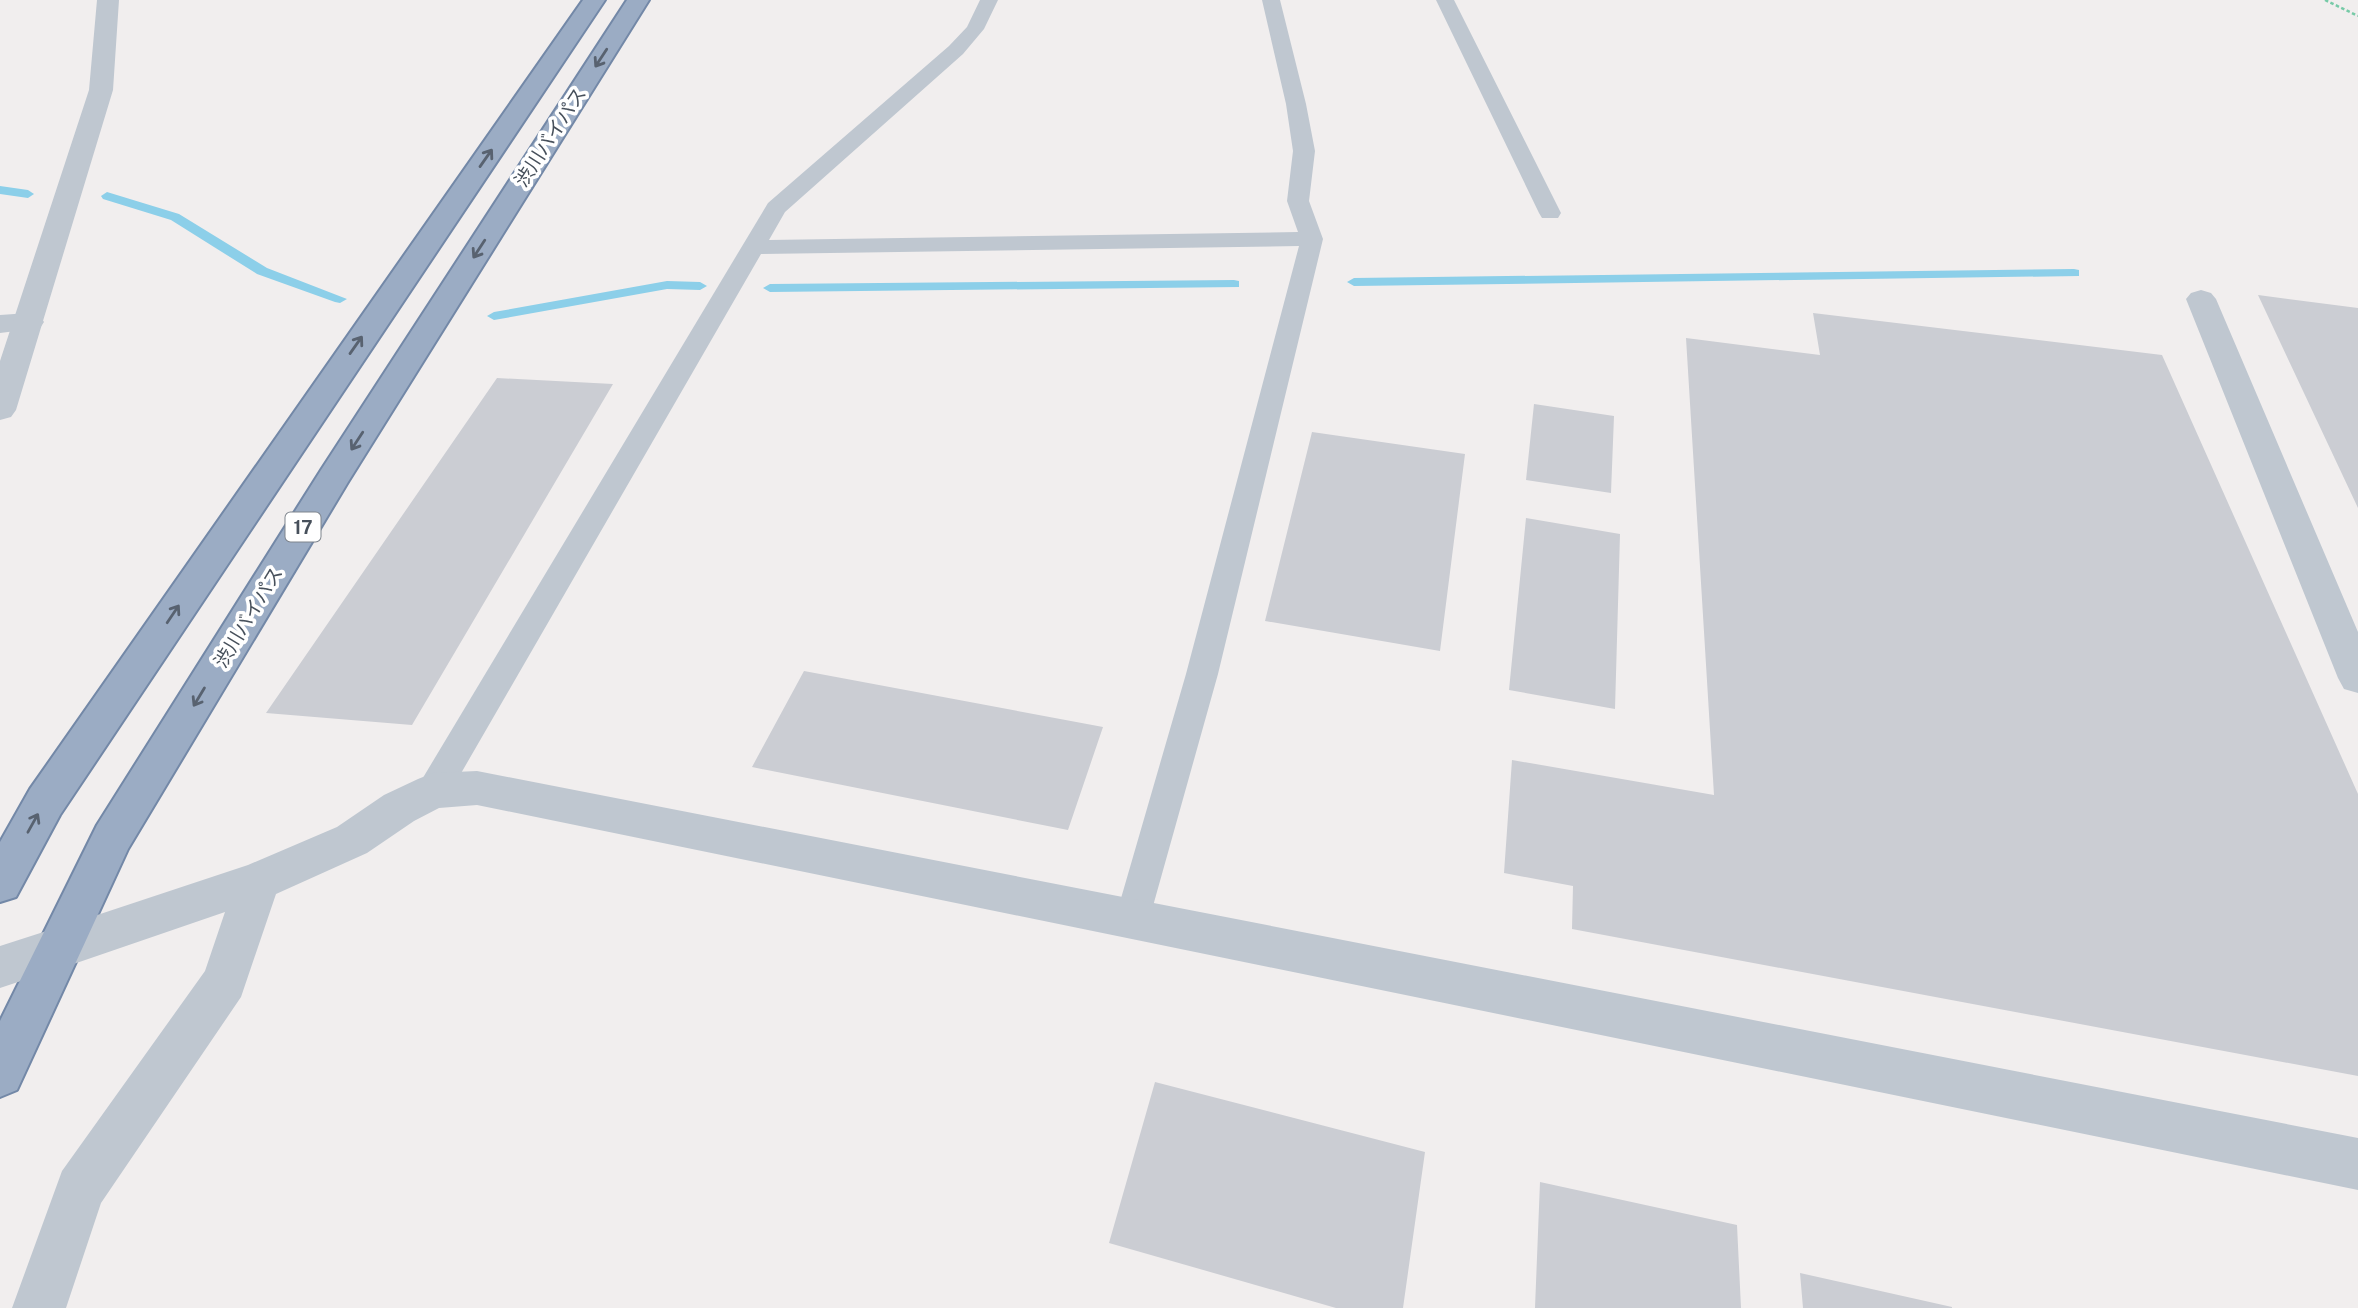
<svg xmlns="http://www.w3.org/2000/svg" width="2358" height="1308" font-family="'Public Sans','Noto Sans JP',sans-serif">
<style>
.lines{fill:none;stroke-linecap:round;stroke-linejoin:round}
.stream{fill:#8ccfe9;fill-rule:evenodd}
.building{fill:#cbcdd3}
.trunk-casing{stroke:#7388a7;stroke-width:4}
.path{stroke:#77caa7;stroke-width:2.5;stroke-dasharray:3.5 2.5;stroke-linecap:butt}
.service{fill:#bfc7d0;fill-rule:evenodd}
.minor{fill:#bfc7d0;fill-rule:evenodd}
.tertiary{fill:#bfc7d0;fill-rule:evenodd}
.trunk{fill:#9bacc4;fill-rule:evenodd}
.oneway{stroke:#586270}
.labels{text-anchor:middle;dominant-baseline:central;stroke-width:7;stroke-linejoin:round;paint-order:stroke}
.shield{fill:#fff;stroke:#7e848c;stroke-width:2}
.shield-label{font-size:18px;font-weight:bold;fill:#47505b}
.street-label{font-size:19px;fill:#47505b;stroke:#fff}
</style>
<rect width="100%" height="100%" fill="#f1eeee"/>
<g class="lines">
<!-- stream -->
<path class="stream" d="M0 186 28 190 34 194 28 198 0 194Z
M107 192 179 214 267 268 347 299 340 303 335 302 257 274 171 220 103 199 101 196Z
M2074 269 2079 270V276L1354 286 1347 282 1354 278Z
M1234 280 1239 281V287L770 292 763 288 770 284Z
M667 281 700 282 707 286 700 290 667 289 494 320 487 316 494 312Z"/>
</g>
<!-- building -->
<path class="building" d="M2258 295 2358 308V508Z
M1813 313 2162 355 2358 794V1076L1572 929 1573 886 1504 873 1512 760 1714 795 1686 338 1820 355Z
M497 378 613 384 412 725 266 713Z
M1534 404 1614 416 1611 493 1526 480Z
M1312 432 1465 454 1440 651 1265 621Z
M1526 518 1620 534 1615 709 1509 690Z
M804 671 1103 727 1068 830 752 767Z
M1155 1082 1425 1152 1403 1308H1336L1109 1243Z
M1540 1182 1737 1225 1741 1308H1535Z
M1800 1273 1952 1307V1308H1803Z"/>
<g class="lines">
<!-- trunk casing -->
<g class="trunk-casing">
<path id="trunk" d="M583 0H605L60 815 16 897 0 902V842L30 789Z
M627 0H649L348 482 128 849 17 1090 0 1097V1021L97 825 321 470Z"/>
</g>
<!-- path -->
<path class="path" d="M2325 0 2358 16"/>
<!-- service -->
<path class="service" d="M980 0H998L984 29 963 54 785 212 769 240 1298 232 1287 201 1293 151 1286 104 1262 0H1280L1306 104 1315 151 1309 201 1323 239 1218 674 1146 931 1133 936 1120 931 1115 919 1186 674 1299 246 761 254 445 801 433 805 421 801 416 791 421 781 768 203 949 46 967 27Z
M1436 0H1454L1561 213 1558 218H1542L1539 213Z"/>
<!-- minor -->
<path class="minor" d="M2201 290 2211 293 2216 299 2358 632V693L2344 689 2338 678 2186 299 2191 293Z
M29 313 40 316 44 322 40 328 0 333V315Z
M477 771 2358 1138V1190L477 805 439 808 414 821 367 853 276 894 241 997 101 1203 66 1308H12L62 1171 205 971 225 912 59 969 43 963 36 948 43 933 248 865 337 827 384 795 418 779 433 773Z"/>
<!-- tertiary -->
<path class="tertiary" d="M97 0H119L113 90 16 410 11 417 0 420V361L89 90Z
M59 927 75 933 82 948 75 963 0 988V946Z"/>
<!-- trunk -->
<use href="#trunk" class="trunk"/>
</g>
<!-- one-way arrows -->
<defs><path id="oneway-shaft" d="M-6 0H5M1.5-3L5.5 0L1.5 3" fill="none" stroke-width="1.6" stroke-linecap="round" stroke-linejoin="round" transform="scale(1.75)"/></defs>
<g class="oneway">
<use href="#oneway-shaft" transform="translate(601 58) rotate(123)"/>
<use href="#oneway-shaft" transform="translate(486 158) rotate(-55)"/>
<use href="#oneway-shaft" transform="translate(479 249) rotate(123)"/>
<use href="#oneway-shaft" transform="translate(356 345) rotate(-55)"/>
<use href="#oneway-shaft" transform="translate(357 441) rotate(123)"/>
<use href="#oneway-shaft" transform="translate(173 614) rotate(-56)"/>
<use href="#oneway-shaft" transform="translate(199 697) rotate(121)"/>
<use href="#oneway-shaft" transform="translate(33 823) rotate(-61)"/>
</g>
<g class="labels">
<!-- shield labels -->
<rect class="shield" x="285.5" y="512.5" width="35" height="29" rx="5"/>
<g class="shield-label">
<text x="303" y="527">17</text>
</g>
<!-- street labels -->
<g class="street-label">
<text transform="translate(550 137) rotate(-57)">渋川バイパス</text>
<text transform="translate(248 617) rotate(-59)">渋川バイパス</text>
</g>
</g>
</svg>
